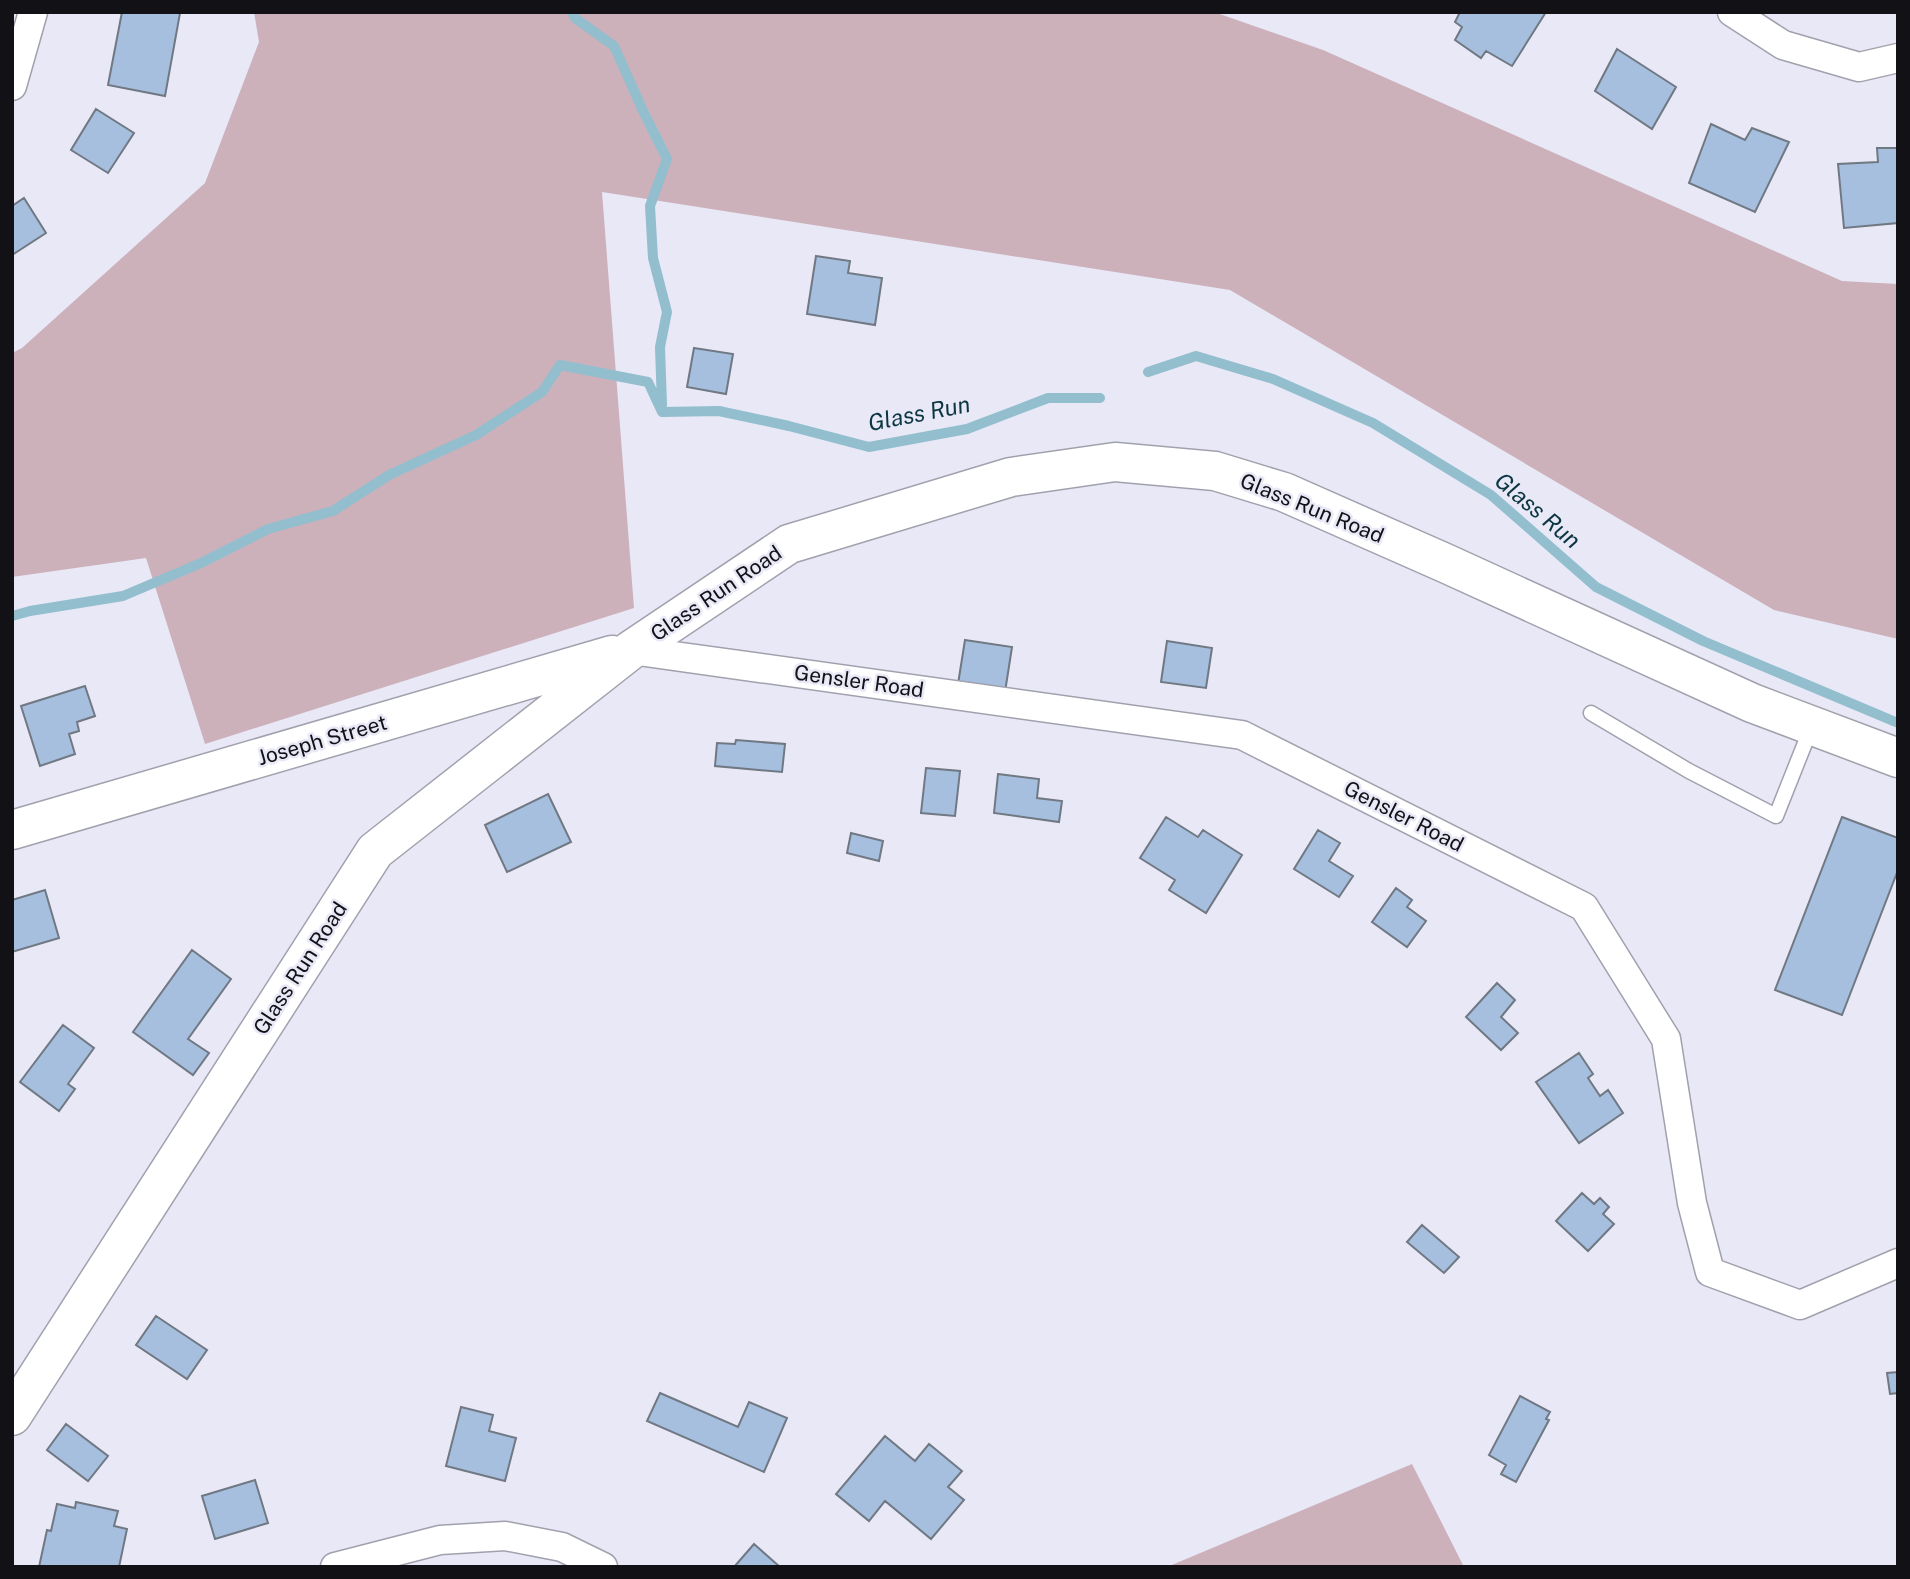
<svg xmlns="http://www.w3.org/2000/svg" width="1910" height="1579" font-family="'Public Sans',sans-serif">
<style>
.green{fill:#ccb1bb}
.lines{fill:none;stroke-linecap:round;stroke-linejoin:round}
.stream{stroke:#92bece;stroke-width:10}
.building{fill:#a6bfde;stroke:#707883;stroke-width:2}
.lane-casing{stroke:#a1a1ae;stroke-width:17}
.street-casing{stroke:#a1a1ae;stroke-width:31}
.secondary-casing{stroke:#a1a1ae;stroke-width:41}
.lane{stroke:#fff;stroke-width:14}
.street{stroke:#fff;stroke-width:28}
.secondary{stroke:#fff;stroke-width:38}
.labels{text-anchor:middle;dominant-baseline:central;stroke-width:5;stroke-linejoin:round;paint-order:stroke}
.street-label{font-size:21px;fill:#111116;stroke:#e9e8f7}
.water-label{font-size:23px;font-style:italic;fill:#0b3541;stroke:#e9e8f7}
</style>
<rect width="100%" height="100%" fill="#e9e8f7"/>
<!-- green -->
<path class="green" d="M254 12H1214L1323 50 1842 281 1898 284V639L1774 610 1230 290 602 192 634 608 205 744 146 558 12 577V353L22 348 205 183 259 42Z
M1412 1464 1464 1567H1167Z"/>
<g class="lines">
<!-- stream -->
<path class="stream" d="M572 12 575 18 614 46 643 111 667 159 650 206 653 258 667 312 660 347 662 405
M1148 372 1196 356 1273 379 1373 423 1491 495 1596 587 1703 641 1898 723
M662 412 719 411 789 426 869 447 967 429 1048 398H1100
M12 616 30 611 123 596 201 563 268 529 333 511 389 475 476 435 542 392 560 365 648 382 662 412"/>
</g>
<!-- building -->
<path class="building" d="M122 12 180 13 165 96 108 85Z
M1460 12H1546L1512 66 1486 51 1481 58 1455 40 1462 27 1455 22Z
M1617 49 1676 87 1652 129 1595 91Z
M96 109 134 133 108 173 71 150Z
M1711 124 1745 140 1752 128 1789 142 1755 212 1689 183Z
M1877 148H1898V223L1844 228 1838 164 1878 162Z
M24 198 46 233 12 255V206Z
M816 256 850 261 848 273 882 278 875 325 807 314Z
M694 348 733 354 726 394 687 387Z
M965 640 1012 647 1005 692 958 684Z
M1167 641 1212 648 1206 688 1161 682Z
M85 686 95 716 77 722 79 731 69 734 75 754 40 766 21 706Z
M736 740 785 744 782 772 715 766 717 743 735 744Z
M926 768 960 771 955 816 921 813Z
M998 774 1039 779 1037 798 1062 801 1059 822 994 813Z
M548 794 571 842 507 872 485 825Z
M1166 817 1198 837 1203 830 1242 855 1206 913 1169 890 1175 880 1140 858Z
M1842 817 1898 838V870L1842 1015 1775 990Z
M1318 830 1340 843 1329 861 1353 876 1339 897 1294 869Z
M851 833 883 841 879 861 847 853Z
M1396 888 1412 900 1407 907 1426 921 1407 947 1372 922Z
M45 890 59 938 12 952V900Z
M192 950 231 979 188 1039 209 1053 193 1075 133 1032Z
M1497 983 1515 1000 1501 1017 1518 1033 1501 1050 1466 1017Z
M63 1025 94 1048 68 1084 75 1089 59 1111 20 1082Z
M1579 1053 1593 1074 1588 1078 1600 1096 1608 1090 1623 1113 1579 1143 1536 1082Z
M1582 1193 1594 1204 1600 1198 1609 1207 1603 1214 1614 1224 1588 1251 1556 1221Z
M1422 1225 1459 1257 1444 1273 1407 1242Z
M156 1316 207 1350 187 1379 136 1345Z
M1898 1372V1393L1890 1394 1887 1373Z
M660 1393 738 1427 749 1402 787 1418 764 1472 647 1421Z
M1520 1396 1550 1412 1546 1419 1549 1420 1516 1482 1501 1474 1506 1465 1489 1455Z
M461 1407 493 1415 489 1431 516 1438 505 1481 446 1466Z
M66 1424 108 1456 88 1481 47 1450Z
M885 1436 915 1461 929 1444 962 1471 948 1487 964 1500 931 1539 885 1501 869 1521 836 1494Z
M255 1480 268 1523 215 1539 202 1496Z
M76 1502 118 1511 114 1526 127 1529 119 1567H39L47 1530 51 1531 57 1504 75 1508Z
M754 1544 780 1567H734Z"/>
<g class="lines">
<!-- lane casing -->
<g class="lane-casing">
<path id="lane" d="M1591 713 1689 771 1776 816 1811 728"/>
</g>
<!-- street casing -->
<g class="street-casing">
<path id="street" d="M1732 12 1783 45 1859 67 1898 58
M12 86 33 12
M631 650 1242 735 1584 907 1666 1039 1692 1203 1710 1272 1800 1305 1898 1263
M335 1567 440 1540 505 1536 562 1547 603 1567"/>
</g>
<!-- secondary casing -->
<g class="secondary-casing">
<path id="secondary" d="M12 830 612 655
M12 1416 375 851 631 650 789 544 1011 477 1115 462 1215 471 1284 492 1445 563 1752 703 1898 758"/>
</g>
<!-- lane -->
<use href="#lane" class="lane"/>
<!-- street -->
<use href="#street" class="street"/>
<!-- secondary -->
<use href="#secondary" class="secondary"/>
</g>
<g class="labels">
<!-- street labels -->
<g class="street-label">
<text transform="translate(1312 508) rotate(22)">Glass Run Road</text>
<text transform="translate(716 593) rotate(-34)">Glass Run Road</text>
<text transform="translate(859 681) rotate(8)">Gensler Road</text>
<text transform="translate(322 740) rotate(-16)">Joseph Street</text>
<text transform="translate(1404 816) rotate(27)">Gensler Road</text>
<text transform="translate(300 968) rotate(-57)">Glass Run Road</text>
</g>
<!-- water labels -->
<g class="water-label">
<text transform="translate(919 413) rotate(-11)">Glass Run</text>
<text transform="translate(1538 510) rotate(40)">Glass Run</text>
</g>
</g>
<!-- border -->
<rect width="1910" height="1579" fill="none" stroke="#111116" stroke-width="28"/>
</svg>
